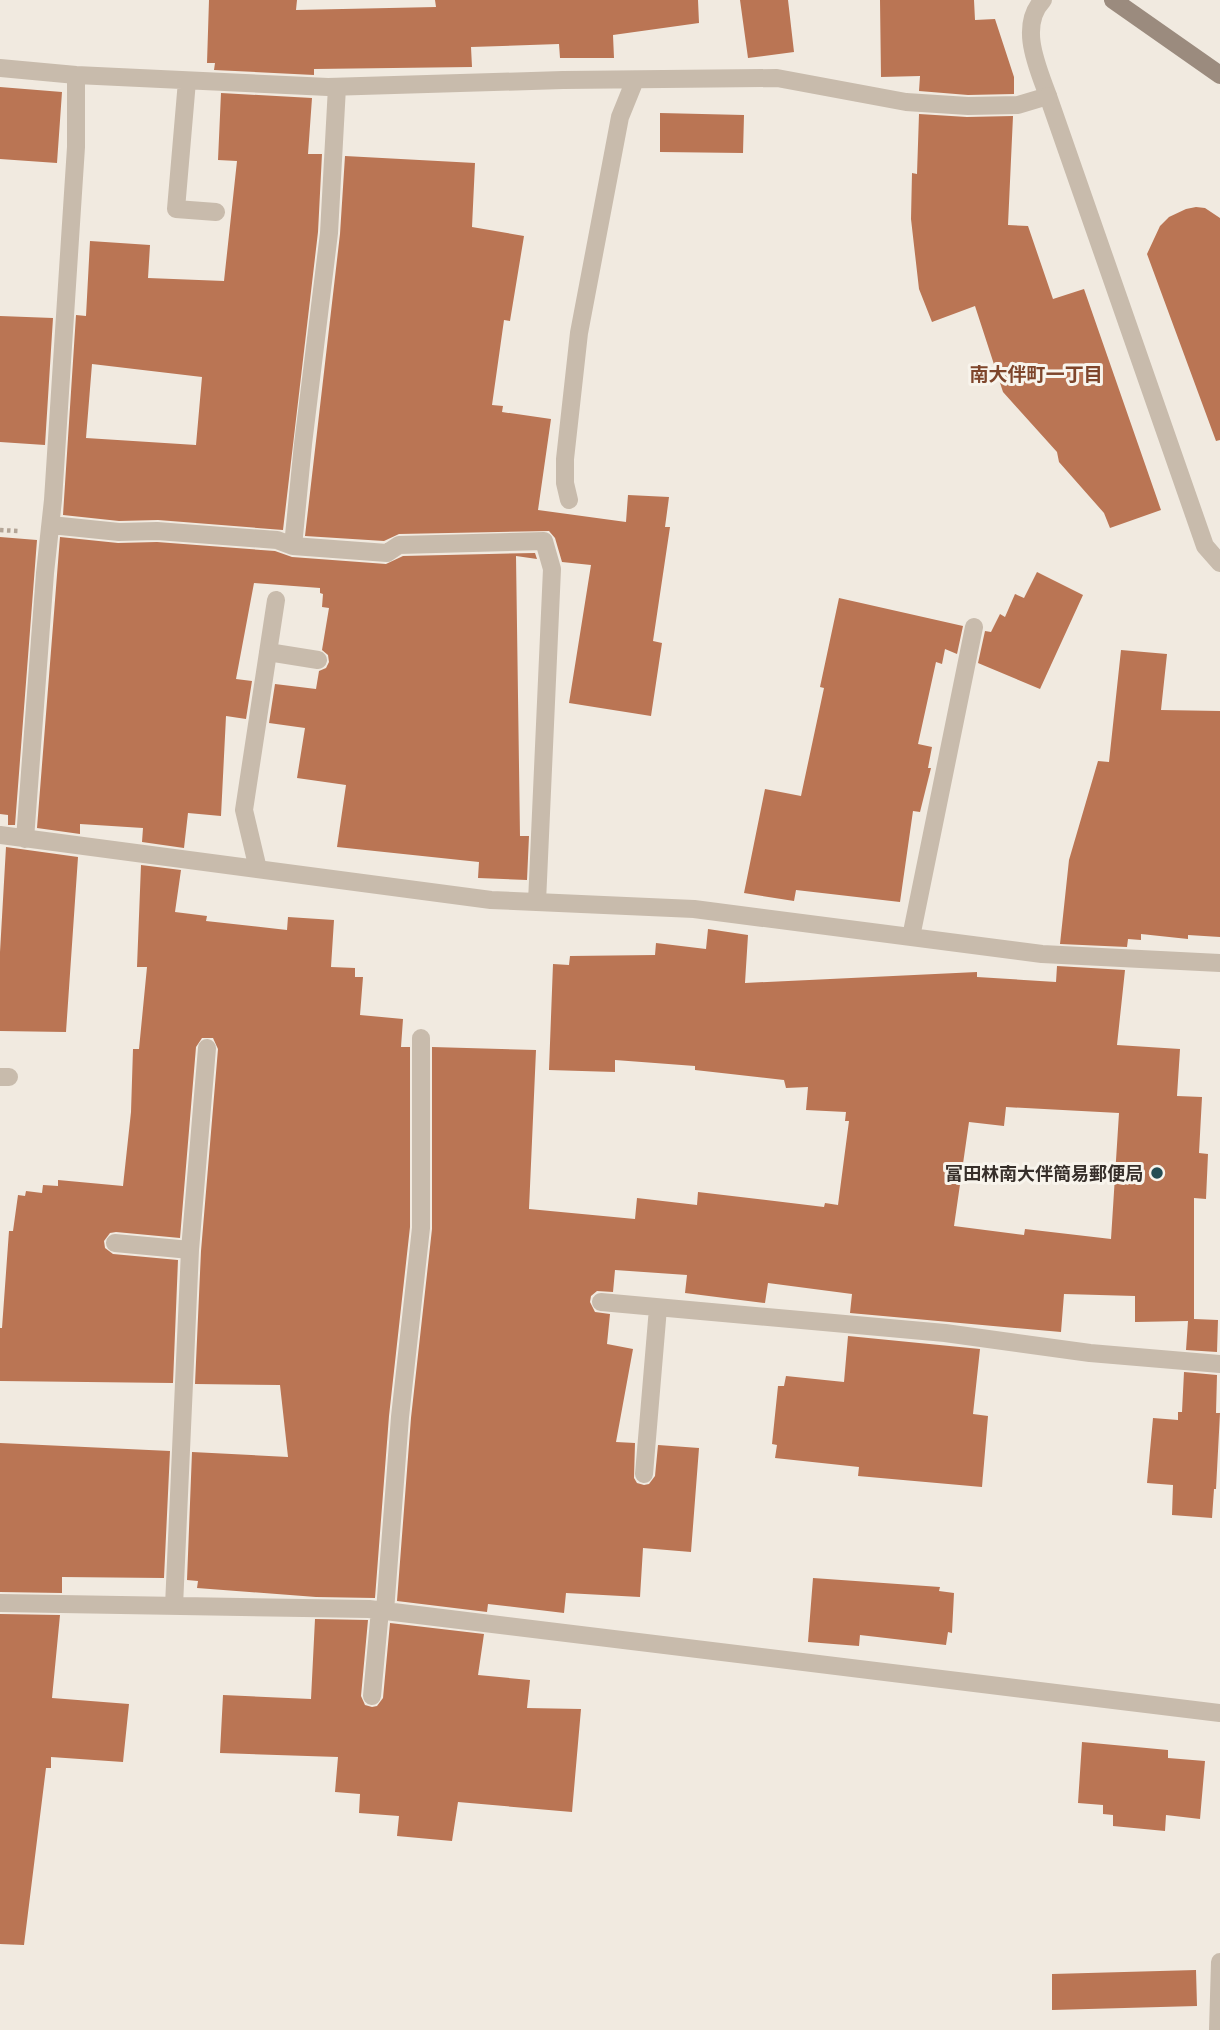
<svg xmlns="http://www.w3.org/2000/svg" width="1220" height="2030" font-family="'Asap Condensed','Noto Sans JP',sans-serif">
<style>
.building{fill:#ba7554;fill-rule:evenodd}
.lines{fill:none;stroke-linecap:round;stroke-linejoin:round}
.path{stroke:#b3a597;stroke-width:4.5;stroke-dasharray:3.5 3.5;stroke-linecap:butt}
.minor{stroke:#c8bbac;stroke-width:18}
.tertiary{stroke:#c8bbac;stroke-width:18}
.secondary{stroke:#9b8b7e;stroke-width:18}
.poi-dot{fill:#244d54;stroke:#f8f4ec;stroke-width:2.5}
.labels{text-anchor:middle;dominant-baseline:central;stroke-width:6;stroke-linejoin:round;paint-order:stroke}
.poi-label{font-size:18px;font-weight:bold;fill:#372f2a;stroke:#f8f4ec;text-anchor:end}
.neighbourhood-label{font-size:19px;font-weight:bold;fill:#7e452b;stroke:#f8f4ec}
</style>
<rect width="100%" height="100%" fill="#f1eae0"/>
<!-- building -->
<path class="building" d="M209 0H297L296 10 436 7 435 0H698L699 23 613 35 614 58H560L559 44 471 47 472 67 314 69V75L214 70 215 63H207Z
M740 0H788L794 52 748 58Z
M880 0H974L975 20 995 19 1014 77V94L968 95 919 91 920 76 881 77Z
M0 87 62 92 57 163 0 159Z
M221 93 312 98 308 154H322L318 232 283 530 158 520 119 521 63 515 76 315 86 316 90 241 150 245 148 278 224 281 237 161 218 160ZM92 364 202 377 196 445 86 438Z
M660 113 744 115 743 153 660 152Z
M919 114 967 117 1013 116 1008 225 1028 226 1053 299 1084 289 1161 510 1110 528 1104 513 1059 462 1057 452 1003 392 975 306 932 322 919 289 911 219 912 173 917 174Z
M345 156 475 163 472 227 524 236 510 321 504 320 492 405 503 406 502 412 551 419 538 510 626 522 628 495 669 497 665 527H670L653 641 662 643 651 716 569 703 591 565 562 562 555 538 549 531 399 534 384 541 305 536 340 234Z
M1196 207 1205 208 1220 218V440L1216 441 1147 254 1160 226 1169 217 1186 209Z
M0 316 53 318 45 445 0 442Z
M0 537 37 540 15 825H8V815L0 814Z
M60 537 118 543 157 542 275 551 292 557 386 564 403 556 535 553 537 559 516 556 520 836H529L527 880 478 878 479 862 337 847 346 785 297 778 305 728 269 723 275 684 316 689 319 671 326 668 329 662 328 655 322 650 329 608 322 607 323 594 320 593V588L254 583 236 679 252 681 246 719 226 716 221 816 188 813 184 848 142 842 143 828 80 824V834L37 828Z
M1037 572 1083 595 1040 689 978 663 985 631 991 632 1000 614 1005 617 1015 594 1024 598Z
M839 598 963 626 957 654 945 649 942 664 936 662 918 744 932 747 928 768H931L920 812 913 811 900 902 796 890 794 901 744 893 765 789 801 796 824 688 820 687Z
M1121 650 1167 654 1161 710 1220 711V937L1188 935V939L1141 934V940L1128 939 1127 947 1060 944 1069 860 1098 761 1109 762Z
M6 847 78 857 66 1032 0 1031V952Z
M141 865 181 870 175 912 207 916 206 921 287 930 288 917 334 920 331 967 355 968V977H363L360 1015 403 1019 401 1047H410V1227L389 1416 375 1598 316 1597 197 1588 198 1581 187 1580 192 1452 288 1457 280 1385 195 1384 201 1251 218 1049 213 1038H202L196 1047 180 1238 116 1232 110 1233 104 1241 105 1248 113 1254 178 1260 173 1383 0 1381V1328H2L9 1231H13L18 1195 25 1196 26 1191 42 1193 43 1185 58 1186V1180L123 1186 131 1112 133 1049H139L147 967H137Z
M708 929 748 935 745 983 977 972V977L1056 982 1057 966 1125 970 1117 1045 1180 1049 1177 1096 1202 1097 1199 1153 1208 1154 1206 1199 1194 1198V1319L1218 1320 1217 1352 1186 1350 1188 1321 1135 1322V1296L1064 1294 1061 1332 850 1313 852 1294 768 1283 765 1303 685 1293 687 1275 615 1270 613 1292 597 1291 591 1296 590 1302 595 1312 610 1314 607 1344 633 1349 616 1442 635 1443 634 1478 637 1483 644 1485 649 1484 655 1476 658 1445 699 1448 691 1552 643 1548 640 1597 566 1593 564 1613 488 1604 487 1612 397 1601 411 1418 432 1229V1047L536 1050 529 1209 635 1219 637 1198 697 1205 698 1192 824 1207 825 1203 838 1205 849 1121H845L846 1112 806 1110 808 1087 786 1088 784 1080 695 1070V1066L615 1060V1072L549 1070 553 964 569 965 570 956 655 955 656 943 706 949ZM1006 1107 1119 1113 1111 1239 1025 1229 1024 1235 954 1226 969 1122 1004 1126Z
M848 1336 980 1349 973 1414 988 1416 982 1487 858 1476 859 1467 775 1458 777 1445 772 1444 778 1386H784L786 1376 844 1382Z
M1184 1372 1217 1375 1216 1413H1220L1216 1489H1214L1212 1518 1172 1515 1173 1485 1147 1483 1153 1418 1178 1420V1412H1182Z
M0 1443 170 1451 164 1578 62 1577V1593L0 1592Z
M813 1578 940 1587 939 1591 954 1593 952 1633 948 1632 946 1645 860 1635 859 1646 808 1642Z
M0 1614 60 1615 52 1698 129 1704 123 1762 51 1757V1768H46L24 1945 0 1944Z
M315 1619 368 1620 361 1696 365 1705 372 1707 377 1706 383 1698 390 1623 484 1634 478 1675 530 1680 527 1708 581 1709 572 1812 458 1802 452 1841 397 1836 399 1816 359 1813 360 1794 335 1792 338 1757 220 1753 223 1695 311 1699Z
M1082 1742 1168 1750V1758L1205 1761 1200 1819 1166 1815 1165 1831 1113 1826V1815L1103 1814V1805L1078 1803Z
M1196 1970 1197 2006 1052 2010V1974Z"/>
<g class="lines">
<!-- path -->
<path class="path" d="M0 530 18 531"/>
<!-- minor -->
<path class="minor" d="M0 68 76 75 328 87 563 80 777 78 906 102 968 106 1018 105 1048 96C1038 68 1018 26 1043 0
M187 81 176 209 216 212
M569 500 565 483V459L579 333 620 117 635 80
M51 525 119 532 157 531 277 540 293 546 387 553 399 545 544 541 552 569 537 902
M293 546 303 444 329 233 337 87
M268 652 318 660
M0 835 491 900 694 909 1042 954 1220 963
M25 839 45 573 53 500 76 147V75
M258 869 244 810 276 600
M911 937 974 627
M0 1077H9
M115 1243 190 1250
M601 1302 945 1333 1090 1353 1220 1364
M644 1474 658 1308
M0 1603 369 1609 1220 1713
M174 1606 190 1250 207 1048
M385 1611 400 1417 421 1228V1038
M372 1696 380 1610
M1218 2030 1220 1962"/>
<!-- tertiary -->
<path class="tertiary" d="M1048 96 1205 546 1220 563"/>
<!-- secondary -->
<path class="secondary" d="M1113 0 1220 75"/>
</g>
<!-- markers -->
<circle class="poi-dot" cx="1157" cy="1173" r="7"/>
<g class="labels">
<!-- poi labels -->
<g class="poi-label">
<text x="1143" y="1173">富田林南大伴簡易郵便局</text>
</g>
<!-- neighbourhood labels -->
<g class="neighbourhood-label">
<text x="1036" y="374">南大伴町一丁目</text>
</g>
</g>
</svg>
